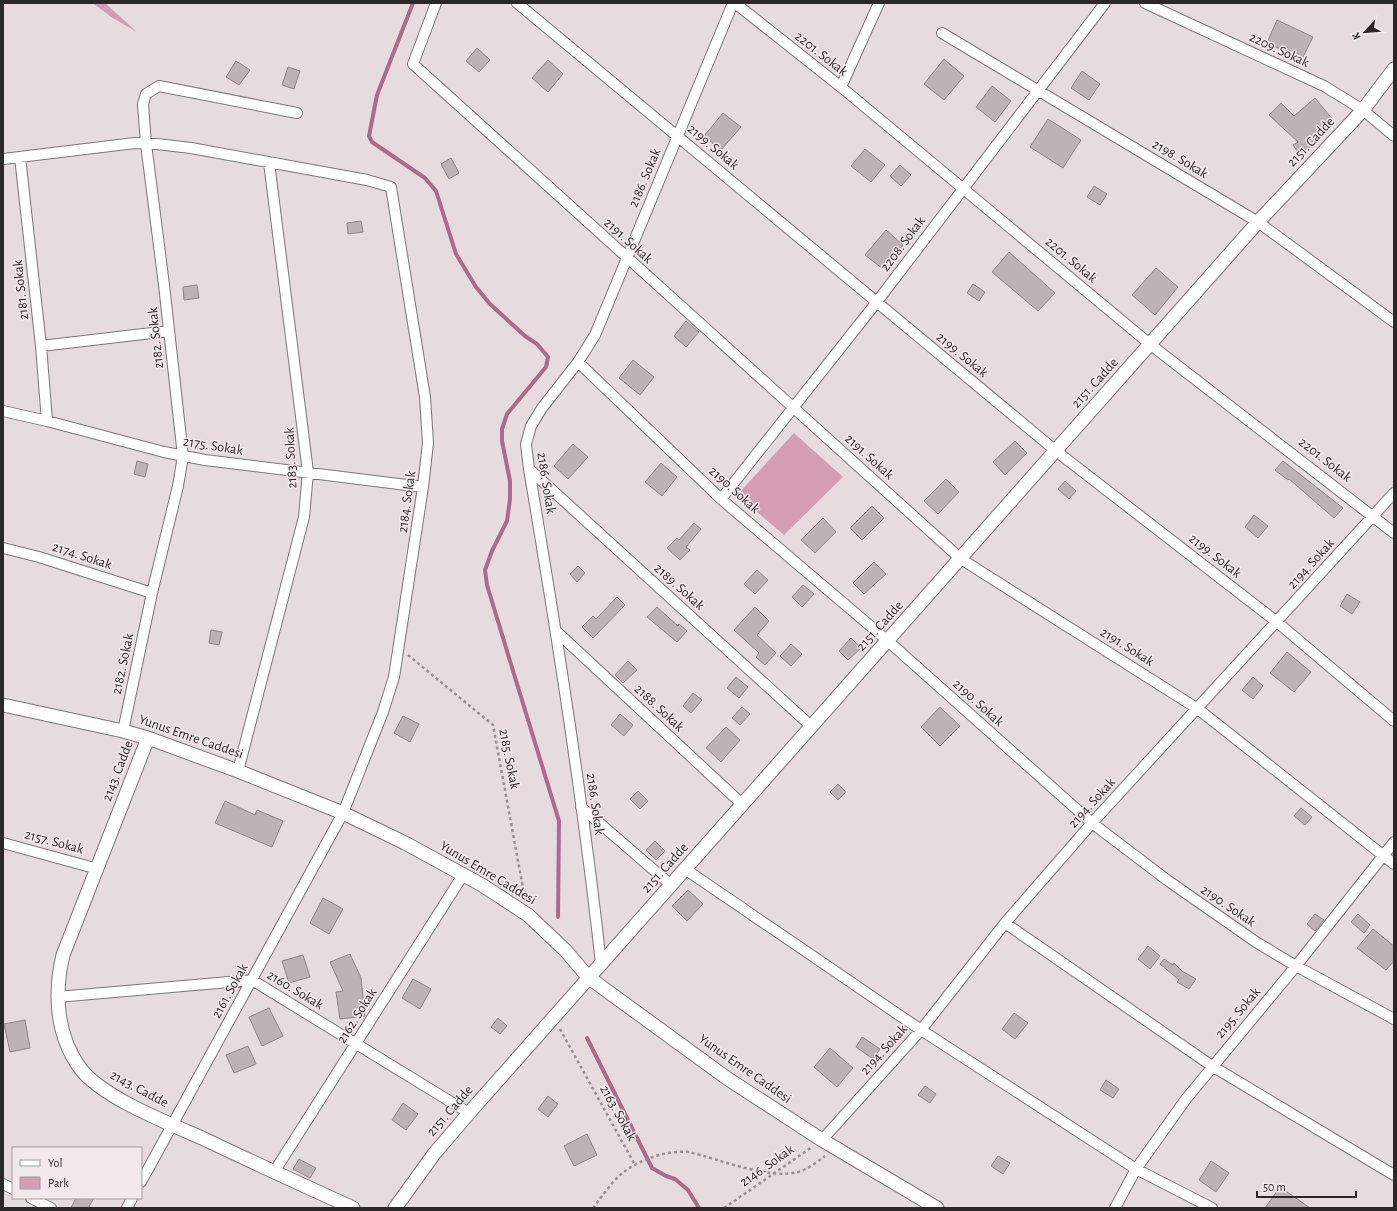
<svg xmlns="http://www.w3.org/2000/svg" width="1397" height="1211" font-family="'Alegreya Sans',sans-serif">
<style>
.green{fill:#d49db4}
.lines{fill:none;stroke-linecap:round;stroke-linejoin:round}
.stream{stroke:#ae6b89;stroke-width:4}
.building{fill:#bdb3b7;stroke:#8d8488}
.minor-casing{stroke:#7e7578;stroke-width:12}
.tertiary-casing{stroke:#7e7578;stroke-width:15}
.path{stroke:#978f92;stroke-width:2.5;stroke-dasharray:3 3;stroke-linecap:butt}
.minor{stroke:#fff;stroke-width:10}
.tertiary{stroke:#fff;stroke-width:13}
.labels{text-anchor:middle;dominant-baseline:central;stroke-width:3;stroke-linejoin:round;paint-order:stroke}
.street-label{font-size:14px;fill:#2c282a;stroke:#f3e9ed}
</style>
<rect width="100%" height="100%" fill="#e6dce0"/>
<!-- green -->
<path class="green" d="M93 3H105L137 32 111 17Z
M794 433 843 477 784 535 737 495Z"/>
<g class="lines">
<!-- stream -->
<path class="stream" d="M413 3 377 95 369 136 372 142 425 178 436 191 456 254 476 287 490 304 525 336 537 344 548 357 546 367 507 414 502 429V441L510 481V499L507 521 492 551 485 570 487 585 510 661 559 821 558 917
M587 1038 652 1168 666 1176 675 1179 688 1190 699 1208"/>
</g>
<!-- building -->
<path class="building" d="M1277 20 1313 37 1302 59 1267 43Z
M477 48 490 60 479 72 466 61Z
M944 59 964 76 944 100 924 84Z
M548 60 563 74 548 92 532 78Z
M236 61 250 70 239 85 226 77Z
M288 67 300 71 294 89 282 85Z
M1082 71 1100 84 1089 100 1071 88Z
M992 86 1011 101 995 122 976 107Z
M1315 98 1334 121 1313 138 1316 143 1299 154 1293 145 1298 142 1269 115 1281 103 1294 116Z
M723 113 741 127 721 150 704 136Z
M1048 119 1081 140 1063 168 1030 147Z
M865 149 885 165 871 182 851 166Z
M451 158 459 173 449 179 441 164Z
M900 165 911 175 901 186 890 176Z
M1094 186 1107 194 1100 205 1087 197Z
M361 221 363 232 348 234 347 223Z
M886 230 903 245 883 269 865 255Z
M1009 252 1055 293 1038 311 992 272Z
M1156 268 1178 287 1155 315 1132 295Z
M973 284 985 292 979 301 967 293Z
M197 285 199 298 184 300 183 287Z
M686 321 699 332 686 347 674 336Z
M633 360 654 377 640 395 619 378Z
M1015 441 1027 453 1005 475 993 462Z
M573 444 588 457 568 479 554 466Z
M137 461 148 464 145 477 134 474Z
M1283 461 1343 508 1334 518 1289 479 1288 480 1275 470Z
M661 463 677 477 662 496 645 482Z
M946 479 959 492 938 514 924 501Z
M1065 481 1076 491 1069 499 1058 489Z
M872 506 884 518 862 540 850 528Z
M1254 515 1268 526 1258 538 1245 527Z
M823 518 836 532 815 553 801 540Z
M694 523 701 529 686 547 690 550 680 560 667 548 677 538 679 540Z
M874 562 886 574 864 594 853 583Z
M578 566 585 573 577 582 570 574Z
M757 570 768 580 755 594 744 584Z
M803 585 814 594 802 607 792 597Z
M1347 594 1360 602 1352 614 1340 606Z
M617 597 625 605 593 638 582 627 593 616 596 619Z
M657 607 678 626 679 624 687 631 677 642 647 617Z
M755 607 769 621 757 635 776 653 765 665 756 657 759 653 734 630Z
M211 630 222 632 219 645 209 643Z
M851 638 861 648 848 660 839 651Z
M791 644 802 654 791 666 780 656Z
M1287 652 1311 672 1294 692 1270 673Z
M628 661 637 670 623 683 615 675Z
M736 677 748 687 739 698 727 688Z
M1253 677 1263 686 1253 699 1242 690Z
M693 693 702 700 691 713 683 706Z
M742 707 750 714 740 725 732 718Z
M940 707 960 726 940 746 921 727Z
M620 714 633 725 624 736 611 725Z
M403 716 419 724 410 742 394 733Z
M726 727 740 740 721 762 706 748Z
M838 784 846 792 838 800 830 792Z
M638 791 648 801 640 809 630 799Z
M225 801 255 815 257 810 283 821 272 847 215 823Z
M1301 808 1312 817 1305 825 1294 816Z
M655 841 665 851 656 860 646 850Z
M688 890 703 904 687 921 672 906Z
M323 898 343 909 329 934 310 923Z
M1315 914 1324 920 1315 931 1307 924Z
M1358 914 1370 925 1364 933 1351 922Z
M1373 929 1394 946V961L1386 970 1357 948Z
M1148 946 1160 956 1150 969 1138 959Z
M350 954 361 978 365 1016 340 1019 336 992 343 991 330 962Z
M303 955 310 977 289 983 282 961Z
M1164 959 1173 965 1174 963 1182 971 1196 979 1189 989 1177 982 1179 980 1160 964Z
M413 979 431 989 420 1009 402 998Z
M269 1008 283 1036 262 1046 249 1017Z
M1014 1013 1028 1023 1015 1039 1002 1029Z
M498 1018 507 1026 500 1034 491 1027Z
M25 1020 30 1048 10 1052 4 1024Z
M862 1037 880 1049 873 1059 856 1047Z
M248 1046 256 1064 234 1073 226 1055Z
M830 1048 853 1068 837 1087 814 1067Z
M1106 1080 1119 1089 1113 1098 1100 1090Z
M925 1086 936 1094 930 1103 918 1095Z
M548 1096 558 1104 548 1117 538 1109Z
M403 1103 418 1114 406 1130 392 1120Z
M587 1134 597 1155 574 1166 564 1146Z
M998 1156 1010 1163 1003 1174 991 1166Z
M299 1159 316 1168 310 1178 293 1169Z
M1211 1161 1229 1173 1216 1192 1199 1180Z
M1280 1187 1310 1208H1265Z
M76 1198H94L88 1208H71Z"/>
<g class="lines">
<!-- minor casing -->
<g class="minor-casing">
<path id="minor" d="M436 3 413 64 961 559 1198 709 1394 864
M517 3 1056 451 1277 622 1394 721
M735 3 841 87 1151 345 1394 533
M1145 3 1324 86 1363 110 1394 136
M942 33 1258 222 1394 322
M841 87 879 3
M20 157 41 346 47 421
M3 159 135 143 157 144 191 148 367 180 391 187 425 397 428 443 423 487 394 677 383 712 343 813 141 1182
M41 346 169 331
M578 362 721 499 888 641 1092 823 1167 880 1256 942 1296 966 1394 1019
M3 411 47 421 164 452 205 460 423 487
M529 469 811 726
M721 499 876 303 1105 3
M3 548 39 557 152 593
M557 632 742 804
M123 731 152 593 178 486 183 456 164 285 146 144 143 104 146 94 159 86 297 113
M238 771 304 517 308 472 269 162
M581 807 671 885
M3 843 98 869
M685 869 921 1030 1136 1169 1212 1208
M1005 923 1212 1066 1394 1175
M601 964C583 798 557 634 529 469L526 444 531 426 542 408 578 362 595 335 733 3
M57 997 252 980 469 1113
M822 1140 921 1030 1005 923 1092 823 1394 493
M274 1172 463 875
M3 1184 13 1189
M31 1198 51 1208
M127 1208 132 1198
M1115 1208 1136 1169 1186 1099 1296 966 1394 842"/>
</g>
<!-- tertiary casing -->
<g class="tertiary-casing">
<path id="tertiary" d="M3 705 123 731 148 738 238 771 343 813 405 843 482 885 528 915 566 951 588 977 728 1079 822 1140 937 1208
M148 738 63 955C54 993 56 1035 80 1068 101 1097 168 1123 202 1138 252 1162 303 1185 353 1208
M395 1208 434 1154 469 1113 1258 222 1363 110 1394 69"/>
</g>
<!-- path -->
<path class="path" d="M408 655 493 725 525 899
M560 1029 635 1165
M593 1208C601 1198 608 1187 617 1178 634 1161 664 1150 689 1152 719 1159 769 1180 798 1172 808 1169 817 1162 825 1156
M724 1208 812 1147"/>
<!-- minor -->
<use href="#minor" class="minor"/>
<!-- tertiary -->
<use href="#tertiary" class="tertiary"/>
</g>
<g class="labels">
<!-- street labels -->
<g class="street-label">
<text transform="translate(1279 50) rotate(25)">2209. Sokak</text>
<text transform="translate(821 54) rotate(38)">2201. Sokak</text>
<text transform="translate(1311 142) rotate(-47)">2151. Cadde</text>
<text transform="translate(713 147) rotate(40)">2199. Sokak</text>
<text transform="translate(1180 159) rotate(31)">2198. Sokak</text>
<text transform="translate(645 178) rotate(-67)">2186. Sokak</text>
<text transform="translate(628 241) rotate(42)">2191. Sokak</text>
<text transform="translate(903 244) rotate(-53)">2208. Sokak</text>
<text transform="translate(1071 260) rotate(40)">2201. Sokak</text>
<text transform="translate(21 290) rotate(-96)">2181. Sokak</text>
<text transform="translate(156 338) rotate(-96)">2182. Sokak</text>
<text transform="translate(962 355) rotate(39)">2199. Sokak</text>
<text transform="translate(1095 383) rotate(-48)">2151. Cadde</text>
<text transform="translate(213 446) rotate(9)">2175. Sokak</text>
<text transform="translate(869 457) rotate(42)">2191. Sokak</text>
<text transform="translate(291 458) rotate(-93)">2183. Sokak</text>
<text transform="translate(1325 460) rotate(38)">2201. Sokak</text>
<text transform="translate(546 483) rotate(81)">2186. Sokak</text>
<text transform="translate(734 490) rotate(42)">2190. Sokak</text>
<text transform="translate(407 502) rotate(-82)">2184. Sokak</text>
<text transform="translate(82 556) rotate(18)">2174. Sokak</text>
<text transform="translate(1215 556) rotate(38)">2199. Sokak</text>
<text transform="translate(1311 564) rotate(-48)">2194. Sokak</text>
<text transform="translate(679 587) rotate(42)">2189. Sokak</text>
<text transform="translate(880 626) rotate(-48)">2151. Cadde</text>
<text transform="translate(1127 647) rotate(32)">2191. Sokak</text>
<text transform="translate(123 664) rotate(-78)">2182. Sokak</text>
<text transform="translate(978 703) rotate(42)">2190. Sokak</text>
<text transform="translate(659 708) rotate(43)">2188. Sokak</text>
<text transform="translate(191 737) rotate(19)">Yunus Emre Caddesi</text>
<text transform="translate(509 759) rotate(79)">2185. Sokak</text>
<text transform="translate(118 771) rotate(-69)">2143. Cadde</text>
<text transform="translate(1092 803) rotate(-48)">2194. Sokak</text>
<text transform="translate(595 804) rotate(82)">2186. Sokak</text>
<text transform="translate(54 842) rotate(15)">2157. Sokak</text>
<text transform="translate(665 868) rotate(-48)">2151. Cadde</text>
<text transform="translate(488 873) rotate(31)">Yunus Emre Caddesi</text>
<text transform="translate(1228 906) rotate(34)">2190. Sokak</text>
<text transform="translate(295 990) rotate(31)">2160. Sokak</text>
<text transform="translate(230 991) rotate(-61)">2161. Sokak</text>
<text transform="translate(1238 1013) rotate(-50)">2195. Sokak</text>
<text transform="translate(357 1016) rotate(-58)">2162. Sokak</text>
<text transform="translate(884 1050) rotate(-48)">2194. Sokak</text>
<text transform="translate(745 1069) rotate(35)">Yunus Emre Caddesi</text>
<text transform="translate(139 1089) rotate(28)">2143. Cadde</text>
<text transform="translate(450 1111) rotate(-49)">2151. Cadde</text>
<text transform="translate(618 1113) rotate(61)">2163. Sokak</text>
<text transform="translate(767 1166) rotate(-35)">2146. Sokak</text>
</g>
</g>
<!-- border -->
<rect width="1397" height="1211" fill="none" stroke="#2c282a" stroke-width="8"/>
<!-- legend -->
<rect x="12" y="1147" width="130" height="52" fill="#f3e9ed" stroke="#a39c9f"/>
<rect x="20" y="1160" width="20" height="6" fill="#ffffff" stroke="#a39c9f"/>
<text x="48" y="1167" font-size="12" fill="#2c282a">Yol</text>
<rect x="20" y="1177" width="20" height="12" fill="#d49db4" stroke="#a39c9f"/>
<text x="48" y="1187" font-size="12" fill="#2c282a">Park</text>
<!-- north arrow -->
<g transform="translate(1365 32) rotate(244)" stroke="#f3e9ed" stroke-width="3" paint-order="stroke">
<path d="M0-3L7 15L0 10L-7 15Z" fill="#2c282a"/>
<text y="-6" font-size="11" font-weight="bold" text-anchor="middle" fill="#2c282a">K</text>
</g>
<!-- scale -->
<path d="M1257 1191v6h99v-6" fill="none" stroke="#2c282a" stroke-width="2"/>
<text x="1263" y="1191" font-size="12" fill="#2c282a" stroke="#f3e9ed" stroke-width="3" paint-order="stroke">50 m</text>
</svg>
